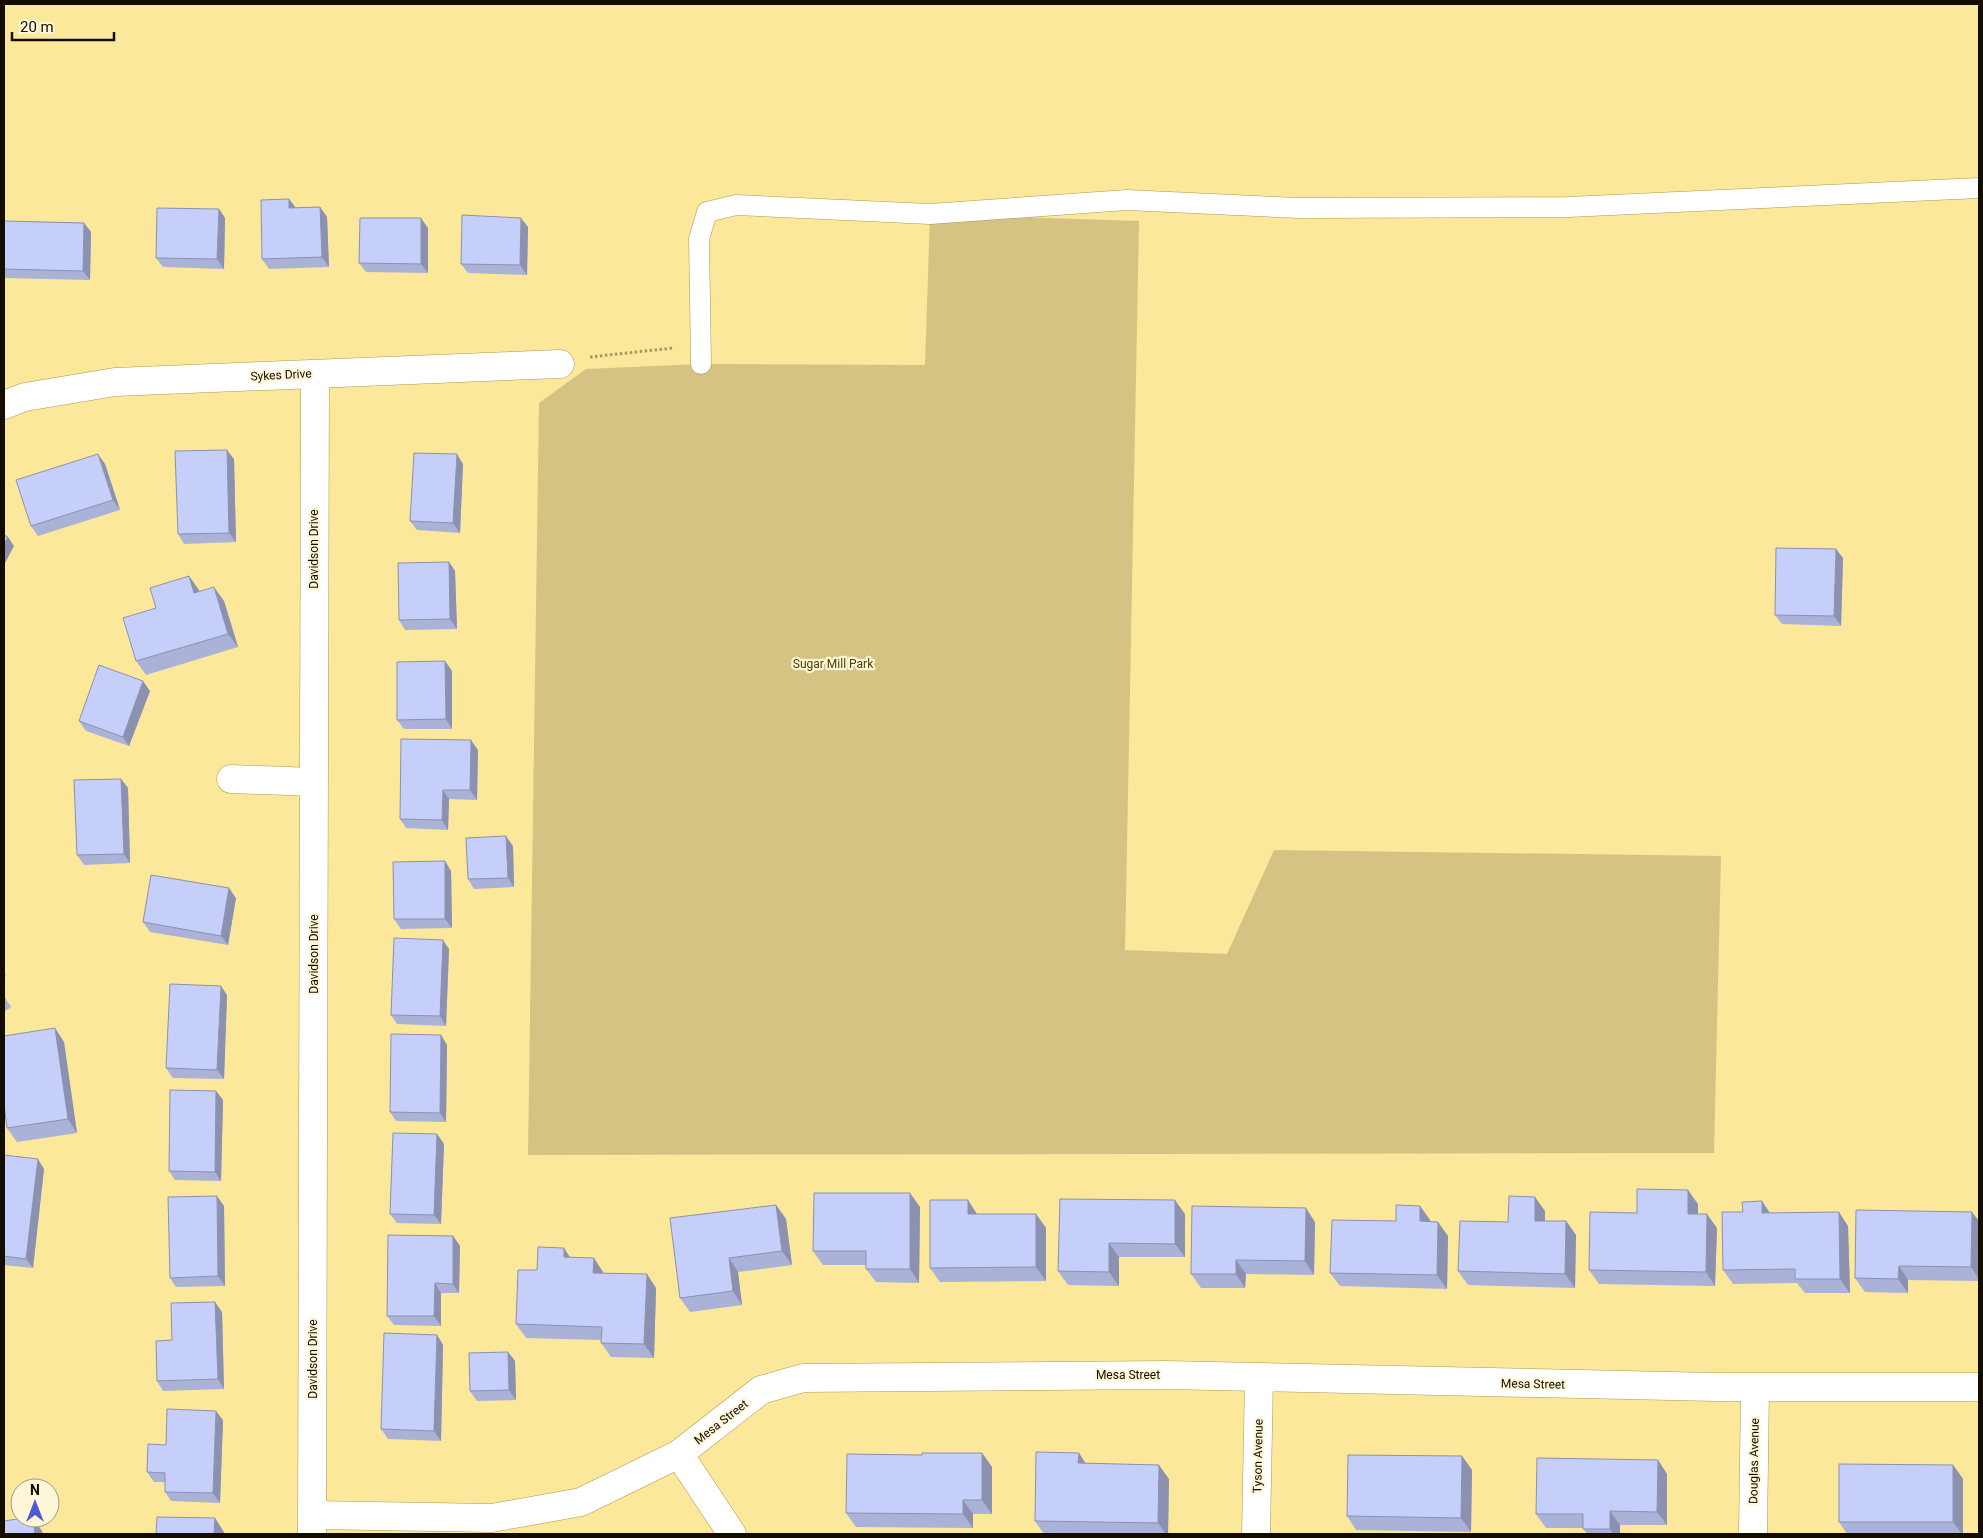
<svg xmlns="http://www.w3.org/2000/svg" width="1983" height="1538" font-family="Roboto,sans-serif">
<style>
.green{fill:#d4c382}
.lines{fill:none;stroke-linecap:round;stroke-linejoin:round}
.lane-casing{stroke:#ac994d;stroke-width:21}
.street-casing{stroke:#ac994d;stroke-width:29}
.path{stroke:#a69861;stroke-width:3;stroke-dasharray:2.5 2.5;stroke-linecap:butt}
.lane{stroke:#fff;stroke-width:20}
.street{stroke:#fff;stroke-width:28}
.wall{fill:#aab2d7}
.shaded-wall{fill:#8b91af}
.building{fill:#c6cffa;stroke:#8b91af}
.labels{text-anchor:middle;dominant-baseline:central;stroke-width:4.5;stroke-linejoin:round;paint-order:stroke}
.street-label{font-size:12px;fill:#130d00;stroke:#fdf6d8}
.park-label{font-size:12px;fill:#4d4000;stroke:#fdf6d8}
</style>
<rect width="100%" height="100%" fill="#fce89a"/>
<!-- green -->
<path class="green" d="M930 214 1139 221 1125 950 1227 954 1274 850 1721 856 1714 1153 528 1155 539 403 586 369 701 364 925 365Z"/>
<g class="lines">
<!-- lane casing -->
<g class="lane-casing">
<path id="lane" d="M701 364 699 239 707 212 736 205 930 214 1127 200 1299 208 1568 207 1979 188"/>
</g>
<!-- street casing -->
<g class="street-casing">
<path id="street" d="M4 405 25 397 115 382 560 364
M231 779 314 782
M679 1454 732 1534
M313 1515 492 1518 581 1502 679 1454 761 1390 803 1378 1165 1375 1715 1387H1979
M312 1533 315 374
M1256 1534 1259 1378
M1753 1534 1755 1388"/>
</g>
<!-- path -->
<path class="path" d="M590 357 673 348"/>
<!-- lane -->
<use href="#lane" class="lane"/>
<!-- street -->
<use href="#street" class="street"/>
</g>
<!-- wall -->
<path class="wall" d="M289 199 296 208 320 207 327 217 329 267 269 269 262 259Z
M219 209 225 218 224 269 163 267 156 258Z
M4 221 84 223 91 232 90 280 4 278Z
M528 227 527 275 468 273 461 264Z
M428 228V273L366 272 359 263Z
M234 459 236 542 184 544 178 534Z
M105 464 120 510 38 536 31 526Z
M463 464 460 533 417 530 410 521Z
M1843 558 1841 626 1782 624 1775 615Z
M449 562 455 571 457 629 405 630 399 620Z
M189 576 199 591 224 601 238 647 146 675 136 661 156 608Z
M445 661 452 671V729H404L397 720Z
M150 691 129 746 86 731 79 721Z
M478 750 477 800 449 799 448 830 406 828 400 819Z
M121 779 128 788 130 863 84 865 77 855Z
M513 846 514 887 474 889 468 879Z
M445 861 451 871 452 928 401 929 394 919Z
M236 898 228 945 150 932 143 922Z
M449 949 446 1026 397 1024 391 1015Z
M4 972 6 976 4 978Z
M227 995 224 1079 173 1078 166 1068Z
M4 996 11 1007 4 1012Z
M55 1028 64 1042 77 1133 17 1142 7 1128Z
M441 1035 447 1045 446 1122 396 1121 390 1112Z
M216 1091 223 1100 221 1181 175 1180 169 1171Z
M437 1134 444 1144 441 1224 397 1223 390 1214Z
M4 1155 44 1169 33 1268 4 1265Z
M1060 1199 1185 1214V1257H1119V1286L1068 1285 1058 1271Z
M1762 1201 1770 1213 1848 1226 1850 1293H1805L1797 1283 1733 1284 1723 1270Z
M1698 1204V1214L1717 1228 1715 1286 1599 1284 1589 1270Z
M776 1205 786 1219 792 1265 738 1272 742 1305 690 1312 680 1298Z
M224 1206 225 1286 176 1287 170 1278Z
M1420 1206 1430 1220V1222L1448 1236 1447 1289 1340 1286 1330 1273 1396 1221Z
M920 1207 919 1283 876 1282 866 1269V1265H823L813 1251Z
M1545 1211V1221H1566L1576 1235 1575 1288 1468 1285 1458 1271Z
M977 1214H1036L1046 1228V1281L940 1282 930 1268Z
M1979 1221V1281L1908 1280V1293L1865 1292 1855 1278Z
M1315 1222 1314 1275 1246 1274 1245 1288H1201L1191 1274Z
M453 1236 460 1246 459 1293H441V1326L394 1325 387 1316Z
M570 1257 603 1272V1273L656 1288 654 1358 611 1357 601 1343V1340L526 1338 516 1324 537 1270Z
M222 1312 224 1389 163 1391 157 1381 172 1340Z
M437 1335 443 1345 441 1441 388 1439 381 1429Z
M508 1352 515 1361 516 1400 477 1401 470 1391Z
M223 1420 220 1503 171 1501 165 1492V1482H154L147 1472 166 1445Z
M982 1453 992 1467V1514H973V1528L856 1527 846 1513Z
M1462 1456 1472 1470 1471 1532 1356 1530 1347 1516Z
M1658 1460 1667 1474V1525H1620V1534H1587L1583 1528H1546L1536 1514Z
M1086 1463 1169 1479 1168 1534H1044L1035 1521Z
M1953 1465 1963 1479V1534H1847L1839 1522Z"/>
<!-- shaded-wall -->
<path class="shaded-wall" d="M289 199 296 208H289Z
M320 207 327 217 329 267 322 257Z
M219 209 225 218 224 269 217 259Z
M421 218 428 228V273L421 264Z
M521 218 528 227 527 275 520 265Z
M84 223 91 232 90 280 83 271Z
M227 450 234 459 236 542 229 533Z
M98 454 105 464 120 510 113 500Z
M457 454 463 464 460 533 453 523Z
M8 537 14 546 4 565V544Z
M1836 549 1843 558 1841 626 1834 616Z
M449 562 455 571 457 629 450 619Z
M189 576 199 590 204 607 194 593Z
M214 587 224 601 238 647 228 634Z
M445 661 452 671V729L446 719Z
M143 681 150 691 129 746 123 737Z
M471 740 478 750 477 800 470 790Z
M121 779 128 788 130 863 124 854Z
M443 790 449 799 448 830 442 820Z
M506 836 513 846 514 887 508 878Z
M445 861 451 871 452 928 445 919Z
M229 888 236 898 228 945 221 936Z
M443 940 449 949 446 1026 440 1016Z
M221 986 227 995 224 1079 217 1070Z
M55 1028 64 1042 77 1133 68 1119Z
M441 1035 447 1045 446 1122 440 1113Z
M216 1091 223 1100 221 1181 215 1172Z
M437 1134 444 1144 441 1224 434 1215Z
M38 1159 44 1169 33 1268 26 1259Z
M1688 1190 1698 1204V1228L1688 1214Z
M910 1193 920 1207 919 1283 910 1269Z
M217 1196 224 1206 225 1286 218 1276Z
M1535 1197 1545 1211V1235L1535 1221Z
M968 1200 977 1214H968Z
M1175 1200 1185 1214V1257L1175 1244Z
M1762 1201 1771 1215 1762 1213Z
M776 1205 786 1219 792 1265 782 1251Z
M1420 1206 1430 1220V1235L1420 1221Z
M1306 1208 1315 1222 1314 1275 1305 1261Z
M1839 1212 1848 1226 1850 1293 1840 1279Z
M1972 1212 1979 1221V1279L1971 1267Z
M1036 1214 1046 1228V1281L1036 1267Z
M1707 1214 1717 1228 1715 1286 1706 1272Z
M1566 1221 1576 1235 1575 1288 1565 1274Z
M1438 1222 1448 1236 1447 1289 1437 1275Z
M453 1236 460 1246 459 1293 453 1284Z
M1109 1243 1119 1257V1286L1109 1272Z
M564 1248 573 1262 564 1257Z
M594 1258 603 1272V1286L593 1273Z
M729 1258 738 1272 742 1305 733 1291Z
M1236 1260 1246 1274 1245 1288 1236 1274Z
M1899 1266 1908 1280V1293L1898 1279Z
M647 1274 656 1288 654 1358 644 1344Z
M435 1283 441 1293V1326L434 1316Z
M215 1302 222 1312 224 1389 218 1379Z
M437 1335 443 1345 441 1441 434 1431Z
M508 1352 515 1361 516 1400 509 1390Z
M216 1411 223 1420 220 1503 213 1493Z
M982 1453 992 1467V1514L982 1500Z
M1079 1453 1088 1467 1078 1463Z
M1462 1456 1472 1470 1471 1532 1461 1518Z
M1658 1460 1667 1474V1525L1657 1512Z
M1159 1465 1169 1479 1168 1534H1166L1158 1523Z
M1953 1465 1963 1479V1534H1962L1953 1522Z
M963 1500 973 1514V1528L963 1514Z
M1610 1511 1620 1525V1534H1613L1610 1529Z
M33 1518 42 1531 43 1534H35Z
M215 1518 224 1532V1534H214Z"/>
<!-- building -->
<path class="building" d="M289 199V208L320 207 322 257 262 259 261 200Z
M157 208 219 209 217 259 156 258Z
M462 215 521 218 520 265 461 264Z
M360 218H421V264L359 263Z
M4 221 84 223 83 271 4 269Z
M227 450 229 533 178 534 175 451Z
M414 453 457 454 453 523 410 521Z
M98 454 113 500 31 526 16 480Z
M4 535 8 537 4 544Z
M1776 548 1836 549 1834 616 1775 615Z
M449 562 450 619 399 620 398 563Z
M189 576 194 593 214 587 228 634 136 661 123 618 156 608 150 588Z
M445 661 446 719 397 720V662Z
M99 665 143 681 123 737 79 721Z
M401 739 471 740 470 790H443L442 820 400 819Z
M121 779 124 854 77 855 74 780Z
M506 836 508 878 468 879 466 838Z
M445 861V919H394L393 862Z
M151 875 229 888 221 936 143 922Z
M394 938 443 940 440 1016 391 1015Z
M170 984 221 986 217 1070 166 1068Z
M55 1028 68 1119 7 1128 4 1105V1036Z
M391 1034 441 1035 440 1113 390 1112Z
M170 1090 216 1091 215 1172 169 1171Z
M393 1133 437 1134 434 1215 390 1214Z
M4 1155 38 1159 26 1259 4 1256Z
M1637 1189 1688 1190V1214H1707L1706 1272 1589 1270 1590 1212 1637 1213Z
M814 1193H910V1269H866V1251H813Z
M217 1196 218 1276 170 1278 168 1197Z
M1509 1196 1535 1197V1221H1566L1565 1274 1458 1271 1460 1221 1508 1222Z
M1060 1199 1175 1200V1244L1109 1243V1272L1058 1271Z
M930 1200H968V1214H1036V1267L930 1268Z
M1762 1201V1213L1839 1212 1840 1279H1795V1269L1723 1270 1722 1212H1743L1742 1202Z
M776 1205 782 1251 729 1258 733 1291 680 1298 670 1218Z
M1396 1205 1420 1206V1221L1438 1222 1437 1275 1330 1273 1332 1220 1396 1221Z
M1192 1206 1306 1208 1305 1261 1236 1260V1274H1191Z
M1856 1210 1972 1212 1971 1267 1899 1266 1898 1279 1855 1278Z
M388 1235 453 1236V1284L435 1283 434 1316H387Z
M538 1247 564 1248V1257L594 1258 593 1273 647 1274 644 1344 601 1343 602 1327 516 1324 518 1270H537Z
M215 1302 218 1379 157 1381 156 1341 172 1340 171 1303Z
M384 1333 437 1335 434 1431 381 1429Z
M508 1352 509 1390 470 1391 469 1353Z
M167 1409 216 1411 213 1493 165 1492V1473L147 1472 148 1444 166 1445Z
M1036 1452 1079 1453 1078 1463 1159 1465 1158 1523 1035 1521Z
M922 1453H982V1500H963V1514L846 1513 847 1454 922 1455Z
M1348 1455 1462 1456 1461 1518 1347 1516Z
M1537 1458 1658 1460 1657 1512 1610 1511V1529H1583V1514H1536Z
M1839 1464 1953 1465V1522H1839Z
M157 1517 215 1518 214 1534H156Z
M24 1518H33L35 1534H4V1521Z"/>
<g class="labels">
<!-- street labels -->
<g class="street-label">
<text transform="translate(281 375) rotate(-3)">Sykes Drive</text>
<text transform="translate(314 549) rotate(-90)">Davidson Drive</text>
<text transform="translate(314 954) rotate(-90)">Davidson Drive</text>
<text transform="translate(313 1359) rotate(-90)">Davidson Drive</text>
<text x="1128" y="1375">Mesa Street</text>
<text transform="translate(1533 1384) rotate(1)">Mesa Street</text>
<text transform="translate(721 1422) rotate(-38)">Mesa Street</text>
<text transform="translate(1258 1456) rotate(-89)">Tyson Avenue</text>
<text transform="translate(1754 1461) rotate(-89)">Douglas Avenue</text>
</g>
<!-- park labels -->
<g class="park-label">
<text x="833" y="664">Sugar Mill Park</text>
</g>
</g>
<!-- border -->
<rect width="1983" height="1538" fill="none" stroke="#130d00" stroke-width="10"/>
<!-- north arrow -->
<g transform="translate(35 1503)"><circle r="24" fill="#fdf6d8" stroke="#9f9982"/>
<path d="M0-4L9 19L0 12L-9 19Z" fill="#515ad0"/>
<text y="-8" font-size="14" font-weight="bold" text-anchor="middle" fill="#130d00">N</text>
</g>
<!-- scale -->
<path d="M12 32v8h102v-8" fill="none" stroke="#130d00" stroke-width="2.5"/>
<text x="20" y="32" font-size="15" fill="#130d00" stroke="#fdf6d8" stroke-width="4" paint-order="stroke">20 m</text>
</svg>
